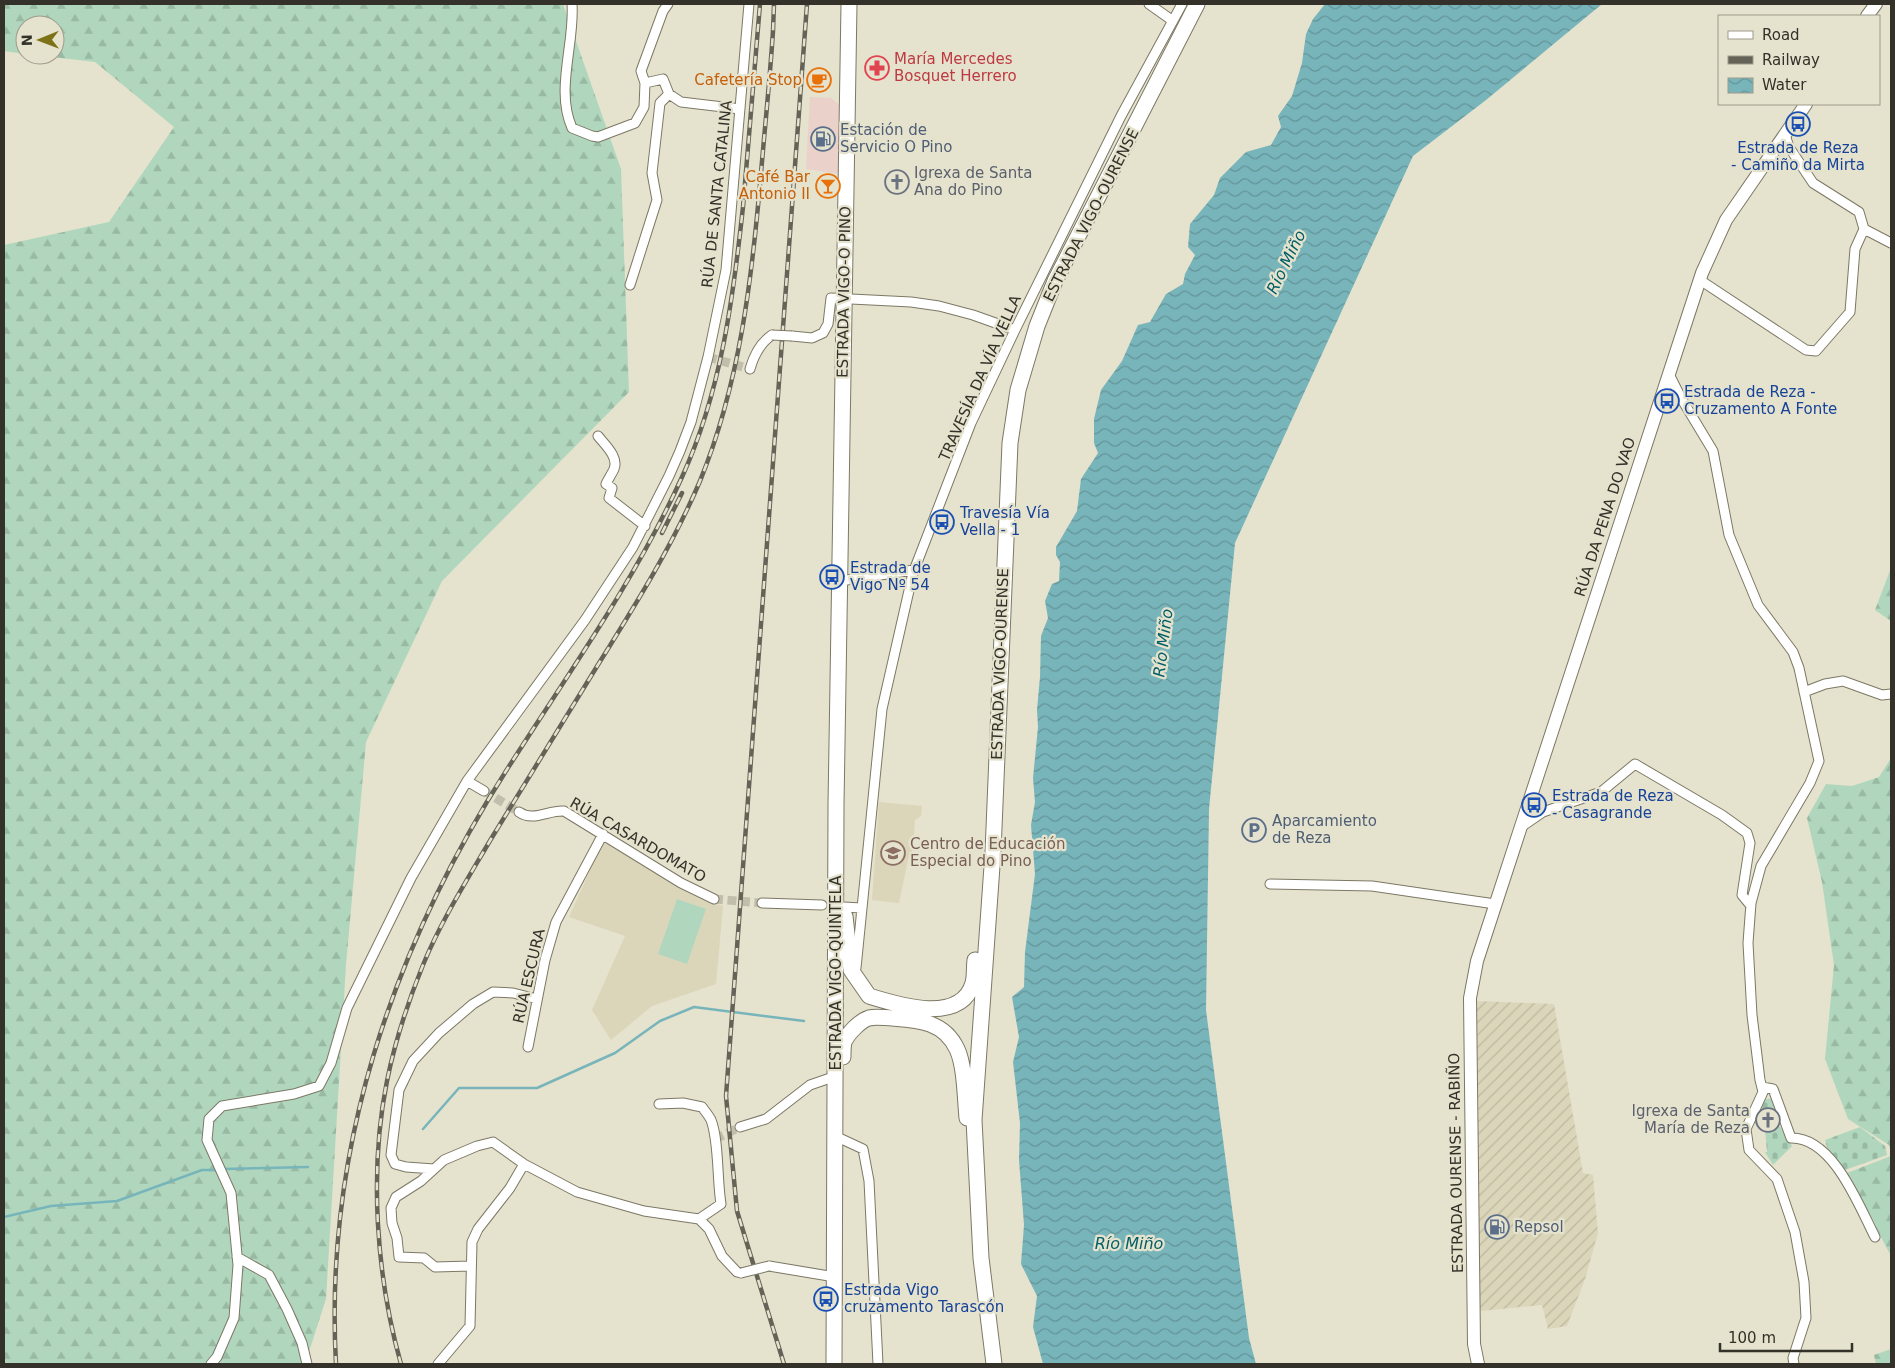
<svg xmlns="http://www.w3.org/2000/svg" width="1895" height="1368" font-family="'DejaVu Sans',sans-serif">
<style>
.commercial{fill:#ead1ca}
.industrial{fill:url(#industrial-furrows)}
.built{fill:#dbd6ba}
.forest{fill:url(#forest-firs)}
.cemetery{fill:url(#cemetery-stones)}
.green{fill:#b0d7bd}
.water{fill:url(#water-waves)}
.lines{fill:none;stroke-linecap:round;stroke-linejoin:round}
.stream{stroke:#78b5bb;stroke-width:2.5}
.minor-tunnel{stroke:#c1bfac;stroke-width:9;stroke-dasharray:9 4.5;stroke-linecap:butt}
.minor-casing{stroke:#7c7865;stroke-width:11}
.secondary-casing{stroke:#7c7865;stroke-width:14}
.trunk-casing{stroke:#7c7865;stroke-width:17}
.minor{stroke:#fff;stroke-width:9}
.secondary{stroke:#fff;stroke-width:12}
.trunk{stroke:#fff;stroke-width:15}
.rail-casing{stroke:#656357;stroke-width:4.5}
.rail{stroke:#e5e2cd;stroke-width:2.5;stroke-dasharray:8;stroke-linecap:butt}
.minor-bridge-casing{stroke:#7c7865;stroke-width:11;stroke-linecap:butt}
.minor-bridge{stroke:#fff;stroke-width:9}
.labels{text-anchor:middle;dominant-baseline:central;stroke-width:4.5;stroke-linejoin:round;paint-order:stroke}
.health-label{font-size:15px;fill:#be3a42;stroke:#e5e2cd;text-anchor:start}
.food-label{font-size:15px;fill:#c56008;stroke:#e5e2cd;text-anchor:end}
.service-label{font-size:15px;fill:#4e5e75;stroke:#e5e2cd;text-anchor:start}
.transit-label{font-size:15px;fill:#164399;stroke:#e5e2cd;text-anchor:start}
.worship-label{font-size:15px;fill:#5b616d;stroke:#e5e2cd;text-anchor:start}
.street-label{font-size:15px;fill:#333129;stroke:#e5e2cd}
.education-label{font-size:15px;fill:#785e54;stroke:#e5e2cd;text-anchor:start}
.water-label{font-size:16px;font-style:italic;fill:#025f67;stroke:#e5e2cd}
</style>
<defs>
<pattern id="industrial-furrows" width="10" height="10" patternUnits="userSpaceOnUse" patternTransform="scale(1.25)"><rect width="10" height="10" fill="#dbd6ba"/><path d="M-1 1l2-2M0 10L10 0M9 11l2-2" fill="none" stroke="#bcb8a0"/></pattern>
<pattern id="forest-firs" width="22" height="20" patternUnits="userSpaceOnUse" patternTransform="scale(1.25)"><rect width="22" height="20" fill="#b0d7bd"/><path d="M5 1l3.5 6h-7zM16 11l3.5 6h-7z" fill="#98b9a2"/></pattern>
<pattern id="cemetery-stones" width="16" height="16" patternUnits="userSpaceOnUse" patternTransform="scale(1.25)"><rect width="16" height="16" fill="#b0d7bd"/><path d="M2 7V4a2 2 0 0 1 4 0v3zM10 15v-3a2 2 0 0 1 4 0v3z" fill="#98b9a2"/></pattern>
<pattern id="water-waves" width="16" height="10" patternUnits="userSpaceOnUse" patternTransform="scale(1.25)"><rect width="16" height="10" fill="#78b5bb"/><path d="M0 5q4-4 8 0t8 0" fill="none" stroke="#639498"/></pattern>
</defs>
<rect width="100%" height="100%" fill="#e5e2cd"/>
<!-- commercial -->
<path class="commercial" d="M810 97 831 98 839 105 840 174 806 169Z"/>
<!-- industrial -->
<path class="industrial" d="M1476 1001 1554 1004 1583 1173 1593 1175 1598 1233 1585 1279 1567 1326 1548 1329 1542 1305 1480 1311Z"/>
<!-- built -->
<path class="built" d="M879 802 922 806 921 816 915 820 913 849 908 860 899 903 872 900Z
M602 844H608L682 890 705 901 723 906 716 984 652 1006 611 1040 592 1010 625 936 569 917Z"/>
<!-- forest -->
<path class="forest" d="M4 4H563L621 169 629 392 442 581 366 742 346 965 326 1299 305 1364H4V245L109 222 174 127 95 62 36 55H55V25H25V54L4 51Z
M1891 568V621L1875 610Z
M1891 758V1153L1889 1145 1848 1119 1825 1059 1834 965 1822 882 1807 818 1826 784 1852 786 1879 777Z
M1891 1156V1256L1847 1173Z
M1891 1349V1364H1876L1874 1355Z"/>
<!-- cemetery -->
<path class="cemetery" d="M1774 1098 1779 1125 1792 1146 1773 1165 1765 1152H1767L1765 1129H1758V1124L1753 1123 1761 1100Z
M1860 1127 1885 1146 1887 1155 1845 1170 1829 1154 1825 1140Z"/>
<!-- green -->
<path class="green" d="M677 899 706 909 687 964 658 954Z"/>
<!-- water -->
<path class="water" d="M1325 4H1602L1486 100 1413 156 1235 543 1209 809 1206 1010 1249 1338 1256 1364H1043L1033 1327 1037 1296 1021 1264 1024 1225 1019 1160 1020 1123 1013 1062 1019 1037 1012 997 1024 987 1025 952 1035 874 1031 825 1035 802 1033 778 1038 727 1037 710 1040 677 1041 636 1048 618 1045 601 1052 584 1059 581 1060 562 1056 555V547L1077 511 1081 479 1098 453 1094 443V419L1101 390 1122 361 1138 325 1150 322 1166 294 1183 284 1185 274 1195 255 1188 247 1190 224 1214 195 1220 178 1246 152 1271 145 1281 127 1278 116 1292 96 1302 63 1306 34 1313 19Z"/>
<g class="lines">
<!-- stream -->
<path class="stream" d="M423 1129 459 1088H537L615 1053 660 1021 694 1007 804 1021
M223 1169 308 1167
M4 1217 51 1206 117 1201 202 1170H218"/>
<!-- minor-tunnel -->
<path class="minor-tunnel" d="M708 357 750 369
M484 791 519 812
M714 899 762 903
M715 1139 740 1127"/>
<!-- minor casing -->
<g class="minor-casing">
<path id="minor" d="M572 4C575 43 555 90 572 128L592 136 598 137 635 123 644 107 645 83 641 71 663 11 668 4
M1149 4 1173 21
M645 83 663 79 669 94 681 102 740 109
M1785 135 1789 147 1813 183 1859 212 1864 229 1891 243
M1700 280 1806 350 1816 351 1850 312 1855 249 1864 229
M630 285 657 200 652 173 660 103 669 94
M792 336 812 338 823 333 828 324 831 298 911 302 939 306 973 315 1015 330
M750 369C754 355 760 343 772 335
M1669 374 1681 398 1713 451 1729 535 1758 605 1793 652 1799 668 1819 761 1810 783 1761 866 1751 903 1748 943 1752 1015 1760 1080 1763 1092 1746 1129 1749 1150 1777 1179 1795 1232 1804 1282 1806 1318 1793 1358 1794 1364
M598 436C605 445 619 457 614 469 612 474 608 479 606 484L612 488 609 498 645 526
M840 581 914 570
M1804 692 1825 684 1843 681 1882 695 1891 694
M467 781 484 791
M519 812C533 822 548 810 564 811L681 883 714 899
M1521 827 1543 812 1601 792 1635 764 1722 815 1747 833 1750 843 1742 895 1751 906
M1270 884 1372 886 1495 904
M762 903 822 905
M844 907 861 908
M856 968 882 709 913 573 971 423 1015 330 1121 116 1182 4
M528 1047 545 960 556 922 603 834
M1762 1087 1773 1089 1791 1138C1833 1137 1859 1206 1875 1237
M659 1104 683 1103 702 1107C705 1111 709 1116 711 1120 719 1140 717 1180 721 1204L699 1219
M740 1127 766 1119 810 1085 836 1076
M835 1136 863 1149 869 1181 878 1364
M434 1169 406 1167 395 1164 391 1155 399 1090 413 1061 439 1033 473 1004 493 992 513 993 537 999
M237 1257 269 1275 287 1309 302 1343 307 1364
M471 1266 435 1267 424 1258 399 1257 397 1238 392 1223 391 1208 396 1197 421 1181 444 1160 477 1146 493 1142 524 1164 577 1192 644 1211 699 1219 709 1229 722 1256 737 1272 741 1273
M769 1266 835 1277
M211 1364 217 1357 234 1318 238 1265 231 1193 207 1140 209 1119 222 1106 294 1094 319 1086 331 1063 347 1008 411 878 467 781 585 620 633 547 669 476 680 451 691 422 708 357 726 270 749 4
M438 1364 470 1326 472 1242 478 1229 510 1188 524 1164"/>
</g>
<!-- secondary casing -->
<g class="secondary-casing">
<path id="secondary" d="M1867 16 1876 4
M1478 1364 1474 1344 1470 998 1477 961 1702 273 1726 220 1806 104"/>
</g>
<!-- trunk casing -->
<g class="trunk-casing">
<path id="trunk" d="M845 916 851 970 869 996C898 1005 961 1025 973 983 975 976 974 967 975 960
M843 1057C843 1052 843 1046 844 1042 848 1033 860 1021 869 1018 876 1016 885 1018 892 1018 918 1020 944 1021 957 1049 965 1066 965 1098 967 1118
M834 1364 836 805 849 4
M994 1364 981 1258 974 1120 993 852 1010 443 1018 390 1037 326 1055 281 1197 4"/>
</g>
<!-- minor -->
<use href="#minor" class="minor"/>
<!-- secondary -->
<use href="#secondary" class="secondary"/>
<!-- trunk -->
<use href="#trunk" class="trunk"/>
<!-- rail casing -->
<g class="rail-casing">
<path id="rail" d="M662 533 682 493
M336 1364C324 1150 392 950 506 771 567 675 635 581 682 477 721 392 733 299 743 207 749 140 754 72 760 4
M401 1364C376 1276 369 1170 387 1081 395 1041 408 1002 423 965 441 921 467 880 491 839 526 782 561 725 596 668 634 607 672 547 700 481 740 383 752 278 761 173 765 126 770 78 773 31L774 4
M784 1364 737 1211 726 1096 807 4"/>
</g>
<!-- rail -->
<use href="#rail" class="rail"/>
<!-- minor-bridge casing -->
<g class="minor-bridge-casing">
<path id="minor-bridge" d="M772 335 792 336
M741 1273 769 1266"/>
</g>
<!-- minor-bridge -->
<use href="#minor-bridge" class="minor-bridge"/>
</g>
<!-- icons -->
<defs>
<g id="pharmacy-ring" transform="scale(1.25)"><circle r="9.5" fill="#e5e2cd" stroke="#e0444e" stroke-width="1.5"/><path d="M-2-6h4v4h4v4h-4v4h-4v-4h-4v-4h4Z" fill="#e0444e"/></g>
<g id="cafe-ring" transform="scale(1.25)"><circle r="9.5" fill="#e5e2cd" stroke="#e8710a" stroke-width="1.5"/><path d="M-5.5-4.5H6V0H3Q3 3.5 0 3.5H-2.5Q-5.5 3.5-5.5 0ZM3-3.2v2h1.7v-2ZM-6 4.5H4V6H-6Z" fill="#e8710a"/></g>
<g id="bus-ring" transform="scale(1.25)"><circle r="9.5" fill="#e5e2cd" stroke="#1a4fb4" stroke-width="1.5"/><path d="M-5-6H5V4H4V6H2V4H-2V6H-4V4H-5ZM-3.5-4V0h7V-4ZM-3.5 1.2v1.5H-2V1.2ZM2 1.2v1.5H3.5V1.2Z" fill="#1a4fb4"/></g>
<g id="fuel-ring" transform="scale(1.25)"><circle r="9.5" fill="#e5e2cd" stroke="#5c6f8a" stroke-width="1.5"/><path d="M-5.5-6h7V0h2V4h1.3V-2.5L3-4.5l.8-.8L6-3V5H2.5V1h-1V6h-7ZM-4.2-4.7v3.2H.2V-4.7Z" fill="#5c6f8a"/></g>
<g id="church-ring" transform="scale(1.25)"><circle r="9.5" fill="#e5e2cd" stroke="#6b7280" stroke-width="1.5"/><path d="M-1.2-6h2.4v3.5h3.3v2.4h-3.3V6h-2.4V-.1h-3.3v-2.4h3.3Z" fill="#6b7280"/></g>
<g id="bar-ring" transform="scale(1.25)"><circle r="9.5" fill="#e5e2cd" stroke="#e8710a" stroke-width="1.5"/><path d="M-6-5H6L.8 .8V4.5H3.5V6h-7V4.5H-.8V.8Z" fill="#e8710a"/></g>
<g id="parking-ring" transform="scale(1.25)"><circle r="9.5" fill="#e5e2cd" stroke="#5c6f8a" stroke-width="1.5"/><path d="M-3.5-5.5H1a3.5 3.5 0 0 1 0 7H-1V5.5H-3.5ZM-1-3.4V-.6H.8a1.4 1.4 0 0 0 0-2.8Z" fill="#5c6f8a"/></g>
<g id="school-ring" transform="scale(1.25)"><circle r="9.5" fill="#e5e2cd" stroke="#8d6e63" stroke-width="1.5"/><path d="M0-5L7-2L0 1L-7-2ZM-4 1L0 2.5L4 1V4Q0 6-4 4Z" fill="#8d6e63"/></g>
</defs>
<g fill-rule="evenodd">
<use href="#pharmacy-ring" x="877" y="68"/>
<use href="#cafe-ring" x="819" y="80"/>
<use href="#bus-ring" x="1798" y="124"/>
<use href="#fuel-ring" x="823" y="139"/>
<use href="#church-ring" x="897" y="182"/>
<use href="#bar-ring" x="828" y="186"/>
<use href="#bus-ring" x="1667" y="401"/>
<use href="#bus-ring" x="942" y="522"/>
<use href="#bus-ring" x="832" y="577"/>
<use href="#bus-ring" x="1534" y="805"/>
<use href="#parking-ring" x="1254" y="830"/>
<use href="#school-ring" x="893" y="853"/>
<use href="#church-ring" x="1768" y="1120"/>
<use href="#fuel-ring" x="1497" y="1227"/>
<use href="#bus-ring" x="826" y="1299"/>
</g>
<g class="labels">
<!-- health labels -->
<g class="health-label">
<text x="894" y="59">María Mercedes<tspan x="894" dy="17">Bosquet Herrero</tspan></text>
</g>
<!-- food labels -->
<g class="food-label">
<text x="802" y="80">Cafetería Stop</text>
<text x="810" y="177">Café Bar<tspan x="810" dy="17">Antonio II</tspan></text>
</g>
<!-- service labels -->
<g class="service-label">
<text x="840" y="130">Estación de<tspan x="840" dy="17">Servicio O Pino</tspan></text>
<text x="1272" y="821">Aparcamiento<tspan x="1272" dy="17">de Reza</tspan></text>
<text x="1514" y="1227">Repsol</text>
</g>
<!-- transit labels -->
<g class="transit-label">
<text x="1798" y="148" text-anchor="middle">Estrada de Reza<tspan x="1798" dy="17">- Camiño da Mirta</tspan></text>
<text x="1684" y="392">Estrada de Reza -<tspan x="1684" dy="17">Cruzamento A Fonte</tspan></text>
<text x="960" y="513">Travesía Vía<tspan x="960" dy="17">Vella - 1</tspan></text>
<text x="850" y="568">Estrada de<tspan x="850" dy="17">Vigo Nº 54</tspan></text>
<text x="1552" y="796">Estrada de Reza<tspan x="1552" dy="17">- Casagrande</tspan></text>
<text x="844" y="1290">Estrada Vigo<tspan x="844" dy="17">cruzamento Tarascón</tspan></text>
</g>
<!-- worship labels -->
<g class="worship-label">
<text x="914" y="173">Igrexa de Santa<tspan x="914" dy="17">Ana do Pino</tspan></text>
<text x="1750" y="1111" text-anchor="end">Igrexa de Santa<tspan x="1750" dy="17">María de Reza</tspan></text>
</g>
<!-- street labels -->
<g class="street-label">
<text transform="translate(717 194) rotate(-84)">RÚA DE SANTA CATALINA</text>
<text transform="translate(1091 215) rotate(-63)">ESTRADA VIGO-OURENSE</text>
<text transform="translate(844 292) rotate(-89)">ESTRADA VIGO-O PINO</text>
<text transform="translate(980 378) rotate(-66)">TRAVESÍA DA VÍA VELLA</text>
<text transform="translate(1605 517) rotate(-72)">RÚA DA PENA DO VAO</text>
<text transform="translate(1000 664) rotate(-88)">ESTRADA VIGO-OURENSE</text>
<text transform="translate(638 840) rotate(30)">RÚA CASARDOMATO</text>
<text transform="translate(836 973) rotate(-90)">ESTRADA VIGO-QUINTELA</text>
<text transform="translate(529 976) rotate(-77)">RÚA ESCURA</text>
<text transform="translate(1456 1163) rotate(-91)">ESTRADA OURENSE - RABIÑO</text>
</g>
<!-- education labels -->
<g class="education-label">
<text x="910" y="844">Centro de Educación<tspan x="910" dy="17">Especial do Pino</tspan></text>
</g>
<!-- water labels -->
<g class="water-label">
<text transform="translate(1286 262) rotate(-64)">Río Miño</text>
<text transform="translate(1163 643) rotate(-83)">Río Miño</text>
<text x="1129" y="1243">Río Miño</text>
</g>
</g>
<!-- border -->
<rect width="1895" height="1368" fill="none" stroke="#333129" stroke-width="10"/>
<!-- legend -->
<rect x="1718" y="15" width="162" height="90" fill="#e5e2cd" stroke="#9e9b8b"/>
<rect x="1728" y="31" width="25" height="8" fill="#ffffff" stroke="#9e9b8b"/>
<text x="1762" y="40" font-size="15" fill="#333129">Road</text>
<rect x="1728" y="56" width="25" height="8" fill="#656357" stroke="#9e9b8b"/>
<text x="1762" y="65" font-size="15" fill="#333129">Railway</text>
<rect x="1728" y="78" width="25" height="15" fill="url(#water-waves)" stroke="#9e9b8b"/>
<text x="1762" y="90" font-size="15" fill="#333129">Water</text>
<!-- north arrow -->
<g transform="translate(40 40) rotate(269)"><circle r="24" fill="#e5e2cd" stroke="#9e9b8b"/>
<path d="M0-4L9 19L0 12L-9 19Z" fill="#7c7316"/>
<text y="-8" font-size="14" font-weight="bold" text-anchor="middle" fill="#333129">N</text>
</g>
<!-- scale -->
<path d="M1720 1343v8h132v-8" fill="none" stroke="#333129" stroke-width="2.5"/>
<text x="1728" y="1343" font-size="15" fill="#333129" stroke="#e5e2cd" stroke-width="4" paint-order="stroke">100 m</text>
</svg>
